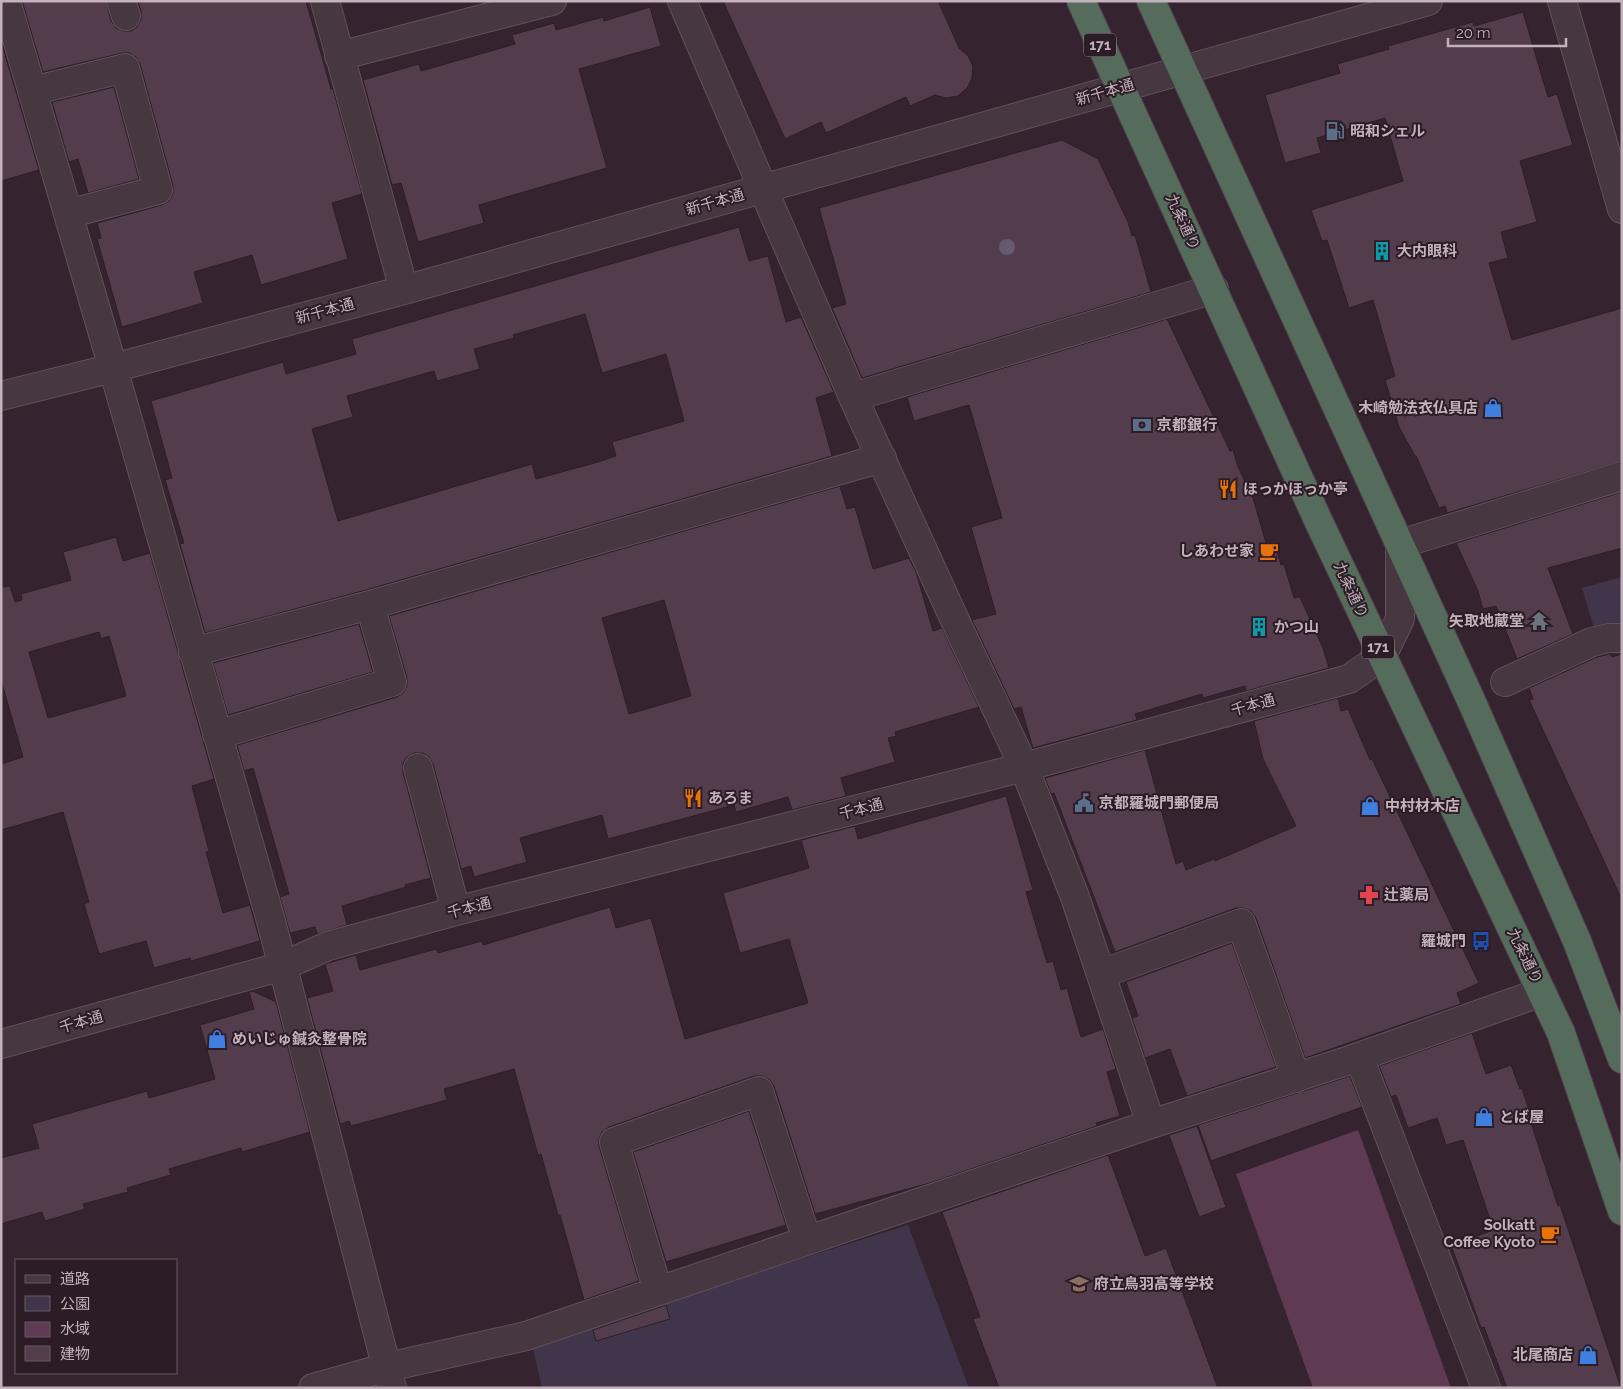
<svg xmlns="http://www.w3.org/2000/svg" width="1623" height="1389" font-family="Raleway,'Noto Sans JP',sans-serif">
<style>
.green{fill:#41354b}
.water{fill:#5e3b52}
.building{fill:#533d4c;stroke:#2d1e28;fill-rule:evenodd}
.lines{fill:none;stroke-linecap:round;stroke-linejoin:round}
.minor-casing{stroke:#61515c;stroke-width:30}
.highway-casing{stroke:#4e3e49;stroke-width:30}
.minor{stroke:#473741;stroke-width:28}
.highway{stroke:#556c5d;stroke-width:28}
.tree{fill:#645b71}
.labels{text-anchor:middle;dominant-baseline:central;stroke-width:4;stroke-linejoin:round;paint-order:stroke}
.shield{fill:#2b1c26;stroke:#95848f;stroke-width:1}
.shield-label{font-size:14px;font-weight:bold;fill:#c3b1bc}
.street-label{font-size:15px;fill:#c3b1bc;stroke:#2b1c26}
.poi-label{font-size:15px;font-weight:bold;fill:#c3b1bc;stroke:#2b1c26;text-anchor:start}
</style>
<rect width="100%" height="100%" fill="#362330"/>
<!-- green -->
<path class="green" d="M1622 577V622L1594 628 1582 588Z
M908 1225 969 1388H542L532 1344Z"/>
<!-- water -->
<path class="water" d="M1358 1130 1451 1388H1313L1236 1174Z"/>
<!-- building -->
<path class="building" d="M22 1H106L111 21 116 28 123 31H131L137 27 141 20V11L138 1H306L331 89H333L362 194 332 203 348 259 261 285 252 255 194 272 203 303 122 327 97 239 101 238 97 223 162 205 169 201 173 194V186L140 64 136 57 129 53H122L43 72Z
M723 1H938L959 48 968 56 973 66 972 78 967 88 958 96 946 98 935 95 910 106 906 97 826 133 821 122 785 139Z
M650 7 661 46 579 69 607 168 479 205 484 223 418 242 401 183 392 185 363 80 419 64 421 71 515 44 512 35 554 23 556 30 603 17 604 21Z
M1523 12 1548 97 1557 94 1573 145 1520 161 1537 222 1501 232 1508 258 1489 263 1512 340 1622 308V461L1447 513 1445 506 1439 508 1416 456H1415L1399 427 1385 380 1395 376 1373 300 1349 308 1327 240 1322 241 1311 210 1403 181 1385 118 1317 138 1321 153 1285 163 1265 95 1340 73 1337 64 1389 49 1388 46 1473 22 1474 26Z
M1 41 39 170 1 181Z
M114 87 139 179 88 193 78 159 69 162 52 102Z
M1062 140 1098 159 1128 222 1132 236 1135 235 1151 292 862 378 832 308 846 304 819 208Z
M739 227 749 261 768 256 786 322 801 317 834 392 816 398 832 456 366 590 205 633 180 544 184 543 165 480 172 478 151 401 283 362 286 374 356 354 352 339ZM585 314 602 373 666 354 684 421 612 442 616 456 598 462 536 479 532 464 338 521 312 429 353 417 347 396 434 371 437 381 480 369 474 349 514 338 513 335Z
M1167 319 1230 451 1233 450 1238 467 1253 498 1266 543 1274 541 1281 565 1284 564 1294 598 1300 597 1323 648 1329 668 1246 691 1245 686 1203 698 1202 694 1135 714 1137 720 1033 748 1021 707 1014 709 972 620 996 614 971 527 1002 518 969 405 914 421 907 397Z
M840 486 847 509 855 507 873 569 909 558 916 572 933 631 942 628 979 707 895 732 896 736 888 738 895 762 841 778 846 796 792 810 788 797 736 812 734 805 608 839 602 815 520 838 527 862 474 877 471 866 461 869 433 764 429 757 423 753H414L407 757 403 763V772L431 878 405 885 406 887 342 906 347 925 317 934 315 927 290 933 280 897 289 894 253 768 244 771 237 745 397 697 403 693 407 686V678L389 616ZM664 600 691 696 629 714 602 618Z
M1622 492V548L1548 568 1573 634 1517 659 1496 606 1483 609 1478 591 1456 543Z
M116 537 123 561 150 553 214 779 192 786 209 851 206 852 223 913 250 905 260 941 191 961 190 958 154 968 146 941 99 954 84 904 89 902 63 812 1 830V764L23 757 1 680V587L10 586 15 602 22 600 21 594 71 580 63 552ZM99 632 101 639 109 636 126 696 48 718 29 652Z
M359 624 373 672 228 715 213 663Z
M1610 654 1612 657 1622 654V900L1529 700 1533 699 1529 688 1597 657Z
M1338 698 1341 711 1348 709 1370 760 1372 759 1479 983 1457 993 1461 1004 1305 1058 1256 918 1251 911 1243 908H1236L1115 952 1054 793 1051 794 1045 778 1145 750 1176 864 1183 861 1186 870 1214 859 1215 861 1296 826 1263 759 1254 721Z
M1006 796 1033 890 1026 892 1047 963 1053 961 1061 990 1067 988 1081 1037 1103 1029 1116 1069 1107 1072 1120 1116 1096 1123 1097 1126 930 1183 815 1214 774 1086 770 1080 762 1076H754L609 1127 602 1132 599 1139V1146L639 1281 584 1300 560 1215H558L541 1154 538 1155 514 1069 444 1089 447 1100 351 1126 349 1121 340 1124 307 998 333 991 325 964 356 955 360 970 436 949 438 953 482 941 483 945 610 907 616 928 651 918 685 1039 808 1003 789 939 740 953 723 893 809 868 801 840 855 826 858 839Z
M1232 943 1276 1067 1187 1096 1170 1049 1145 1058 1132 1018 1138 1016 1126 982Z
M253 991 276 1002 310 1132 242 1152 241 1148 169 1169 171 1175 127 1188 128 1192 83 1204 85 1209 45 1221 42 1212 1 1224V1158L39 1148 32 1124 147 1091 149 1098 215 1079 200 1025 254 1009 249 992Z
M1472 1033 1486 1074 1511 1065 1520 1089 1522 1088 1531 1116 1529 1117 1558 1206 1560 1205 1621 1388H1507L1484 1327 1481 1328 1451 1245 1491 1231V1229L1493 1228 1463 1140 1446 1145 1437 1118 1408 1128 1396 1095 1391 1097 1379 1066Z
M1350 1076 1362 1107 1211 1161 1198 1125Z
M749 1111 786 1225 666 1262 633 1152Z
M1197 1126 1226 1207 1199 1217 1169 1135Z
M1108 1155 1145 1256 1166 1248 1218 1388H999L973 1319 980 1317 942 1212Z
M666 1305 670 1319 596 1341 593 1330Z"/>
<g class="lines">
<!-- minor casing -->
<g class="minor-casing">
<path id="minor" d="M6 1 113 368 271 921 392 1388
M121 1 126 16
M325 1 404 290
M682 1 853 397 953 616 1024 767 1075 897 1151 1124
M1562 1 1622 209
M339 56 552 1
M32 91 125 68 158 190 68 214
M1 396 113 368 404 290 1428 1
M853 397 1214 289
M193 652 370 605 882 458
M1505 682 1592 642 1609 638H1622
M217 735 392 682 370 605
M418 768 456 911
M1101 974 1241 923 1296 1078
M1 1044 283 966 328 946 456 911 1024 767 1349 679 1382 656 1400 619V544L1622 476
M1359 1057 1486 1388
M658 1291 614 1142 759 1091 807 1240
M313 1388 388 1367 526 1336 1151 1124 1350 1060 1542 992"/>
</g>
<!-- highway casing -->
<g class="highway-casing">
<path id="highway" d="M1081 1 1318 520 1561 1033 1622 1211
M1151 1 1470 698 1577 941 1622 1059"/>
</g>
<!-- minor -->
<use href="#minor" class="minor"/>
<!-- highway -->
<use href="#highway" class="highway"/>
</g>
<!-- trees -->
<circle class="tree" cx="1007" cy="247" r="8"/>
<!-- icons -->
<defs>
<g id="fuel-bare" transform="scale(1.5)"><path d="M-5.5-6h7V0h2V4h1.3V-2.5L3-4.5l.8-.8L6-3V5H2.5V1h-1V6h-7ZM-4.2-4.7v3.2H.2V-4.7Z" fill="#5c6f8a" stroke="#2b1c26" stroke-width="2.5" paint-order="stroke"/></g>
<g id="building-bare" transform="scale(1.5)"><path d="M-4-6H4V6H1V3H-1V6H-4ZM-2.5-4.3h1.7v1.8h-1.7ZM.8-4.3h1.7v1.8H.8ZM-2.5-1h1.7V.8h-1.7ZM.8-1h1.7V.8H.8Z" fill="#0f9aa8" stroke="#2b1c26" stroke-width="2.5" paint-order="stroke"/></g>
<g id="shop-bare" transform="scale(1.5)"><path d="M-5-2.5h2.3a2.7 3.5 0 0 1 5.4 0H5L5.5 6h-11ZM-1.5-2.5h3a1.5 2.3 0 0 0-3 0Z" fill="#3f7fe0" stroke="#2b1c26" stroke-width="2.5" paint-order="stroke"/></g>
<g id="bank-bare" transform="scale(1.5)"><path d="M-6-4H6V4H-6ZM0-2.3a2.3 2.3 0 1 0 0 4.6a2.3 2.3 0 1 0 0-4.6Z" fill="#5c6f8a" stroke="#2b1c26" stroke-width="2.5" paint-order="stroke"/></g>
<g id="restaurant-bare" transform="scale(1.5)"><path d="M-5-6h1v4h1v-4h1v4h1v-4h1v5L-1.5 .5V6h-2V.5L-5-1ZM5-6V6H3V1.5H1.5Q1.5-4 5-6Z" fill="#e8710a" stroke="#2b1c26" stroke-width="2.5" paint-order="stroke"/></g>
<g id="cafe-bare" transform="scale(1.5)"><path d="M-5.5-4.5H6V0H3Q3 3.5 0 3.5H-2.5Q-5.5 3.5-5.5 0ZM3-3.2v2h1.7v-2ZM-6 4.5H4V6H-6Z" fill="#e8710a" stroke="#2b1c26" stroke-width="2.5" paint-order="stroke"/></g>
<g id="temple-bare" transform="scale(1.5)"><path d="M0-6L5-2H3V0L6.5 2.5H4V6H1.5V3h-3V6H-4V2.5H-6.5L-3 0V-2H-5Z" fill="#6b7280" stroke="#2b1c26" stroke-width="2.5" paint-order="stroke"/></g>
<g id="civic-bare" transform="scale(1.5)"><path d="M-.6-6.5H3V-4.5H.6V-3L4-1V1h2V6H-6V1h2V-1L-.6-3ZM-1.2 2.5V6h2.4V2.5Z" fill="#5c6f8a" stroke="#2b1c26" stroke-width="2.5" paint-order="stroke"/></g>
<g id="pharmacy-bare" transform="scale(1.5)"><path d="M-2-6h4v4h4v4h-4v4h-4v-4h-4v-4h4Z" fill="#e0444e" stroke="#2b1c26" stroke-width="2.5" paint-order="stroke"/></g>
<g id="bus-bare" transform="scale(1.5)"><path d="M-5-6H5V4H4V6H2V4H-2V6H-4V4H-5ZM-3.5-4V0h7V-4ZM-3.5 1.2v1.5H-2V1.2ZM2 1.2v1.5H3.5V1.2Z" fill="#1a4fb4" stroke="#2b1c26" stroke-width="2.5" paint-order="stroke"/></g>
<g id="school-bare" transform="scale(1.5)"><path d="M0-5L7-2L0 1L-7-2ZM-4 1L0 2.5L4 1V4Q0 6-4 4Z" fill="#8d6e63" stroke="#2b1c26" stroke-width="2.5" paint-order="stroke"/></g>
</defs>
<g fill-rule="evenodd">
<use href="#fuel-bare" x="1335" y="131"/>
<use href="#building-bare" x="1382" y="251"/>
<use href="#shop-bare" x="1493" y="408"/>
<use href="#bank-bare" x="1142" y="425"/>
<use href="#restaurant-bare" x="1228" y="489"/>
<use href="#cafe-bare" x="1269" y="551"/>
<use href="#temple-bare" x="1539" y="621"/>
<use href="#building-bare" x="1259" y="627"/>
<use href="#restaurant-bare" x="693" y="798"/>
<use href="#civic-bare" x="1084" y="803"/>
<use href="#shop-bare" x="1370" y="806"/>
<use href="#pharmacy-bare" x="1369" y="895"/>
<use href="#bus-bare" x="1481" y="941"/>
<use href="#shop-bare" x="217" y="1039"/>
<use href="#shop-bare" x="1484" y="1117"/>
<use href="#cafe-bare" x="1550" y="1234"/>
<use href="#school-bare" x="1079" y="1284"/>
<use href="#shop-bare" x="1588" y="1355"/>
</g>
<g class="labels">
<!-- shield labels -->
<g class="shield">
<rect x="1084" y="33.5" width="32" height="23" rx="4"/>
<rect x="1362" y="635.5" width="32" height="23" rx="4"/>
</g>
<g class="shield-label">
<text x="1100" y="45">171</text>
<text x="1378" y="647">171</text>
</g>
<!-- street labels -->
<g class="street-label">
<text transform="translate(1105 92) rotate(-16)">新千本通</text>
<text transform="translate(715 202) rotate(-16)">新千本通</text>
<text transform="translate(1183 222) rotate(65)">九条通り</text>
<text transform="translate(325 311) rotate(-15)">新千本通</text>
<text transform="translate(1351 590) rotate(65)">九条通り</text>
<text transform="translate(1253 705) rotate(-15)">千本通</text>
<text transform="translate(861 809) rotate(-14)">千本通</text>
<text transform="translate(469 908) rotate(-14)">千本通</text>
<text transform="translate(1525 956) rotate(64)">九条通り</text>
<text transform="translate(81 1022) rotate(-16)">千本通</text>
</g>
<!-- poi labels -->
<g class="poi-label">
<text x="1350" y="131">昭和シェル</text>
<text x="1397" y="251">大内眼科</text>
<text x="1478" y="408" text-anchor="end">木崎勉法衣仏具店</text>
<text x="1157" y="425">京都銀行</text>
<text x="1243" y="489">ほっかほっか亭</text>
<text x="1254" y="551" text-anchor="end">しあわせ家</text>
<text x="1524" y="621" text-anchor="end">矢取地蔵堂</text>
<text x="1274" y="627">かつ山</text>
<text x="708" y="798">あろま</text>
<text x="1099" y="803">京都羅城門郵便局</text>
<text x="1385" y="806">中村材木店</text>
<text x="1384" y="895">辻薬局</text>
<text x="1466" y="941" text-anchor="end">羅城門</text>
<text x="232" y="1039">めいじゅ鍼灸整骨院</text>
<text x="1499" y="1117">とば屋</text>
<text x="1535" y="1225" text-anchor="end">Solkatt<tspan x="1535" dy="17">Coffee Kyoto</tspan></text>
<text x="1094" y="1284">府立鳥羽高等学校</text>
<text x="1573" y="1355" text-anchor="end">北尾商店</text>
</g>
</g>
<!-- border -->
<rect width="1623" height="1389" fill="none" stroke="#c3b1bc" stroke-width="5"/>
<!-- legend -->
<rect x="15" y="1259" width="162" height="115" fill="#2b1c26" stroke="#685862"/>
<rect x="25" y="1275" width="25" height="8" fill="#473741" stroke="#685862"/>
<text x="60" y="1284" font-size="15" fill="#c3b1bc">道路</text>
<rect x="25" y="1296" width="25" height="15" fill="#41354b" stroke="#685862"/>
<text x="60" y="1309" font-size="15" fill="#c3b1bc">公園</text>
<rect x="25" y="1322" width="25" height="15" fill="#5e3b52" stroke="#685862"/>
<text x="60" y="1334" font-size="15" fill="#c3b1bc">水域</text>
<rect x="25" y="1346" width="25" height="15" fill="#533d4c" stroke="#685862"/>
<text x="60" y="1359" font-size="15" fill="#c3b1bc">建物</text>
<!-- scale -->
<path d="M1448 38v8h118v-8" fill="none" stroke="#c3b1bc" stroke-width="2.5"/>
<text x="1456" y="38" font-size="15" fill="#c3b1bc" stroke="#2b1c26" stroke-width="4" paint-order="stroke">20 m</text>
</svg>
